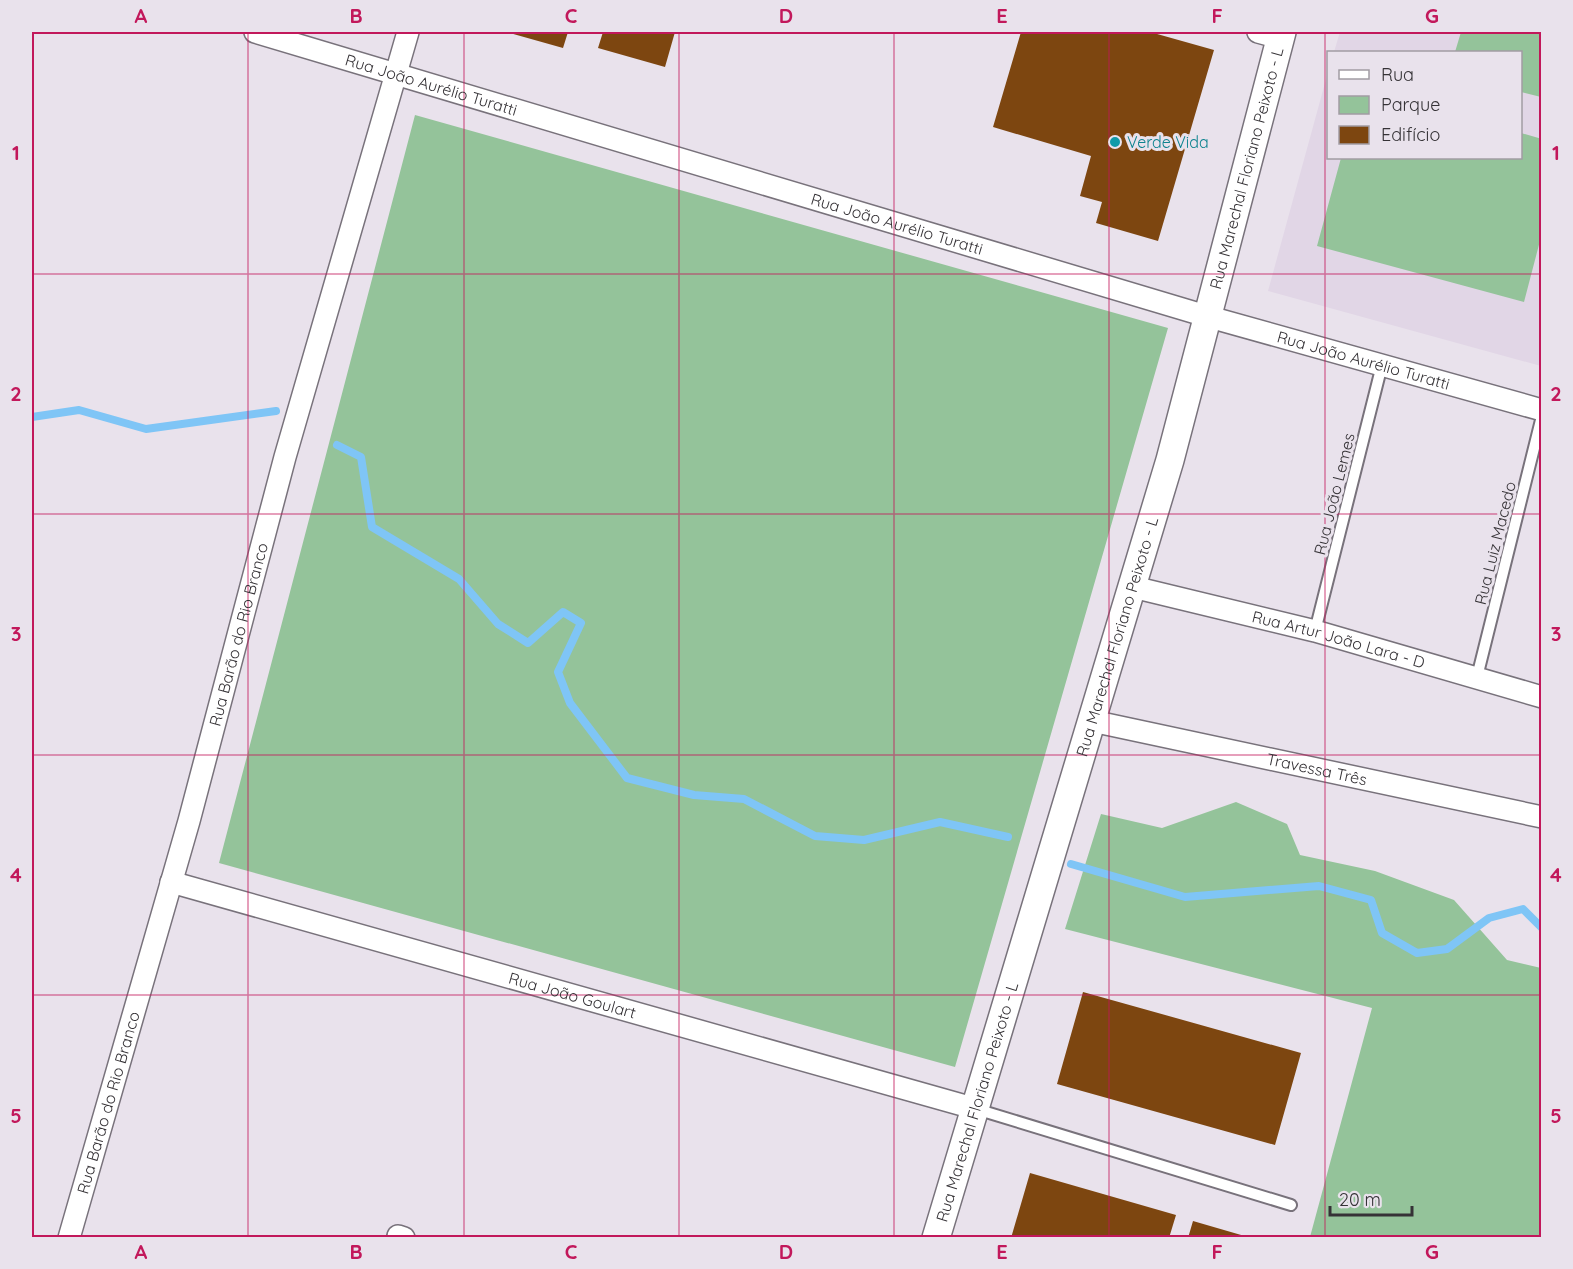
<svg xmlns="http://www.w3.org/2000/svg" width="1573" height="1269" font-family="Quicksand,sans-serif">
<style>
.built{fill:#e1d6e6}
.green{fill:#94c39a}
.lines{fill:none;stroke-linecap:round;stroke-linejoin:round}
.stream{stroke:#7fc5f6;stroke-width:8}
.building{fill:#7d4610}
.service-casing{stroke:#78727b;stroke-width:14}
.minor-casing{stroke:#78727b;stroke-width:24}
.tertiary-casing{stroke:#78727b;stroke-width:30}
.service{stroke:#fff;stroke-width:10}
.minor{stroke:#fff;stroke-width:21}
.tertiary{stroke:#fff;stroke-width:27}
.grid{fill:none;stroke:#c2185b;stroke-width:1.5;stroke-opacity:0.55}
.culture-dot{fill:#0f9aa8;stroke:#e9e2ec;stroke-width:2}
.labels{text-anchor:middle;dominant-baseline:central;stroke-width:6;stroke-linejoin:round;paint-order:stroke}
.street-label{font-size:16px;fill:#353236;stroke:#e9e2ec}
.culture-label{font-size:16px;fill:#0d838f;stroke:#e9e2ec;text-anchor:start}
.neatline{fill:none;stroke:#c2185b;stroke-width:2}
.grid-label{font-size:20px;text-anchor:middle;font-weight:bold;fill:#c2185b}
</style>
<rect width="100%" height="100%" fill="#e9e2ec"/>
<!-- built -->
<path class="built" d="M1340 32H1541V366L1268 291 1328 72V158H1520V52H1334Z"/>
<!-- green -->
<path class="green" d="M1461 32H1541V97L1521 92 1520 52H1455Z
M415 115 1168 328 955 1067 219 863Z
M1521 133 1542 139 1541 237 1524 302 1317 246 1341 158H1520Z
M1236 802 1287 824 1300 855 1375 871 1454 900 1507 960 1541 968V1237H1310L1372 1008 1065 929 1101 814 1162 828Z"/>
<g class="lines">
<!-- stream -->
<path class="stream" d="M32 417 79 410 146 429 276 411
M337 445 361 457 372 527 459 579 498 624 528 643 563 612 581 623 558 672 570 703 627 778 694 795 744 799 815 836 864 840 940 822 1008 837
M1071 864 1185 897 1319 886 1371 900 1382 933 1417 953 1447 949 1489 918 1523 909 1542 928"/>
</g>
<!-- building -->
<path class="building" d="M506 32H568L563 48Z
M603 32H675L665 67 598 48Z
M1021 32H1150L1214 50 1158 241 1096 223 1102 202 1080 196 1091 156 993 127Z
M1083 992 1301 1053 1275 1145 1057 1084Z
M1030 1173 1176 1215 1169 1238H1011Z
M1193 1221 1248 1237V1238H1188Z"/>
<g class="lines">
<!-- service casing -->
<g class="service-casing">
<path id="service" d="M1315 631 1382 365
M1477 677 1542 416
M976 1109 1291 1205"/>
</g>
<!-- minor casing -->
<g class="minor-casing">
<g id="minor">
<path id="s1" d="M255 32 1206 316 1542 410"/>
<path d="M1258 32 1280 38"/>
<path id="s2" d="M1133 587 1315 631 1542 697"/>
<path id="s3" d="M1092 721 1542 817"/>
<path id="s4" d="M171 882 973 1108"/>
<path d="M398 1236 404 1238"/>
<path id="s5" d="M69 1238 189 821 285 457 408 32"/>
</g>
</g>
<!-- tertiary casing -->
<g class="tertiary-casing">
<g id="tertiary">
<path id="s6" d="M936 1238 1170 460 1282 32"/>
</g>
</g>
<!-- service -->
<use href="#service" class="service"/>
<!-- minor -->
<use href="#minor" class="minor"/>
<!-- tertiary -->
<use href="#tertiary" class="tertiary"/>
</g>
<!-- grid -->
<path class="grid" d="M248 32V1238M464 32V1238M679 32V1238M894 32V1238M1109 32V1238M1325 32V1238M32 274H1542M32 514H1542M32 755H1542M32 995H1542"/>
<!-- markers -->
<circle class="culture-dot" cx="1115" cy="142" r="6"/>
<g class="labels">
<!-- street labels -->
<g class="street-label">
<text stroke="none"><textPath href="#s1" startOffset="184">Rua João Aurélio Turatti</textPath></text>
<text stroke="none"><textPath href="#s6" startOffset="1114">Rua Marechal Floriano Peixoto - L</textPath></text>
<text stroke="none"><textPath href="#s1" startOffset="670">Rua João Aurélio Turatti</textPath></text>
<text stroke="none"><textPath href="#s1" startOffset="1156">Rua João Aurélio Turatti</textPath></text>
<text transform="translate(1334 494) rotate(-76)">Rua João Lemes</text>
<text transform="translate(1495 543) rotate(-76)">Rua Luiz Macedo</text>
<text stroke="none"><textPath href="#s5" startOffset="627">Rua Barão do Rio Branco</textPath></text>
<text stroke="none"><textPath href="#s6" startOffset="628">Rua Marechal Floriano Peixoto - L</textPath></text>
<text stroke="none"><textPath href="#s2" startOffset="212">Rua Artur João Lara - D</textPath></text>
<text stroke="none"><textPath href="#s3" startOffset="230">Travessa Três</textPath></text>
<text stroke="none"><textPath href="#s4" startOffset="417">Rua João Goulart</textPath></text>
<text stroke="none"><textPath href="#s6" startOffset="142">Rua Marechal Floriano Peixoto - L</textPath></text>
<text stroke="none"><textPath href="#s5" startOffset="141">Rua Barão do Rio Branco</textPath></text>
</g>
<!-- culture labels -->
<g class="culture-label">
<text x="1127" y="142">Verde Vida</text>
</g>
</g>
<!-- border -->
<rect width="1573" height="1269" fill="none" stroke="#e9e2ec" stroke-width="66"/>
<!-- legend -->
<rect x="1327" y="51" width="195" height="108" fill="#e9e2ec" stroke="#a19ca3" stroke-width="1.5"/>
<rect x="1339" y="70" width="30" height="9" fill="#ffffff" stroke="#a19ca3" stroke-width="1.5"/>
<text x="1381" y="81" font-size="18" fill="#353236">Rua</text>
<rect x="1339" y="96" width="30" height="18" fill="#94c39a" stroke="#a19ca3" stroke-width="1.5"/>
<text x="1381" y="111" font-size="18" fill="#353236">Parque</text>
<rect x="1339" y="126" width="30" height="18" fill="#7d4610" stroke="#a19ca3" stroke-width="1.5"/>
<text x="1381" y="141" font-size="18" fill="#353236">Edifício</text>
<!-- scale -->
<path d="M1330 1206v9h82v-9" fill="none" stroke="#353236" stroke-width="3"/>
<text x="1339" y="1206" font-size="18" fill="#353236" stroke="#e9e2ec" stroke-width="4.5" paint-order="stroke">20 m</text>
<rect x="33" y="33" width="1507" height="1203" class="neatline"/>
<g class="grid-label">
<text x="141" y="23">A</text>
<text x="356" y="23">B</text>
<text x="571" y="23">C</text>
<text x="786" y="23">D</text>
<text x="1002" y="23">E</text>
<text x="1217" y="23">F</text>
<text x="1432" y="23">G</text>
<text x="16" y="160">1</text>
<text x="1556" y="160">1</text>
<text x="16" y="401">2</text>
<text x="1556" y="401">2</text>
<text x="16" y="641">3</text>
<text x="1556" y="641">3</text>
<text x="16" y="882">4</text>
<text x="1556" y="882">4</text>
<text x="16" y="1123">5</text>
<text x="1556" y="1123">5</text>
<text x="141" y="1259">A</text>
<text x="356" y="1259">B</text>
<text x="571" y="1259">C</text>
<text x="786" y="1259">D</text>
<text x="1002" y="1259">E</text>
<text x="1217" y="1259">F</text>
<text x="1432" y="1259">G</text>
</g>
</svg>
